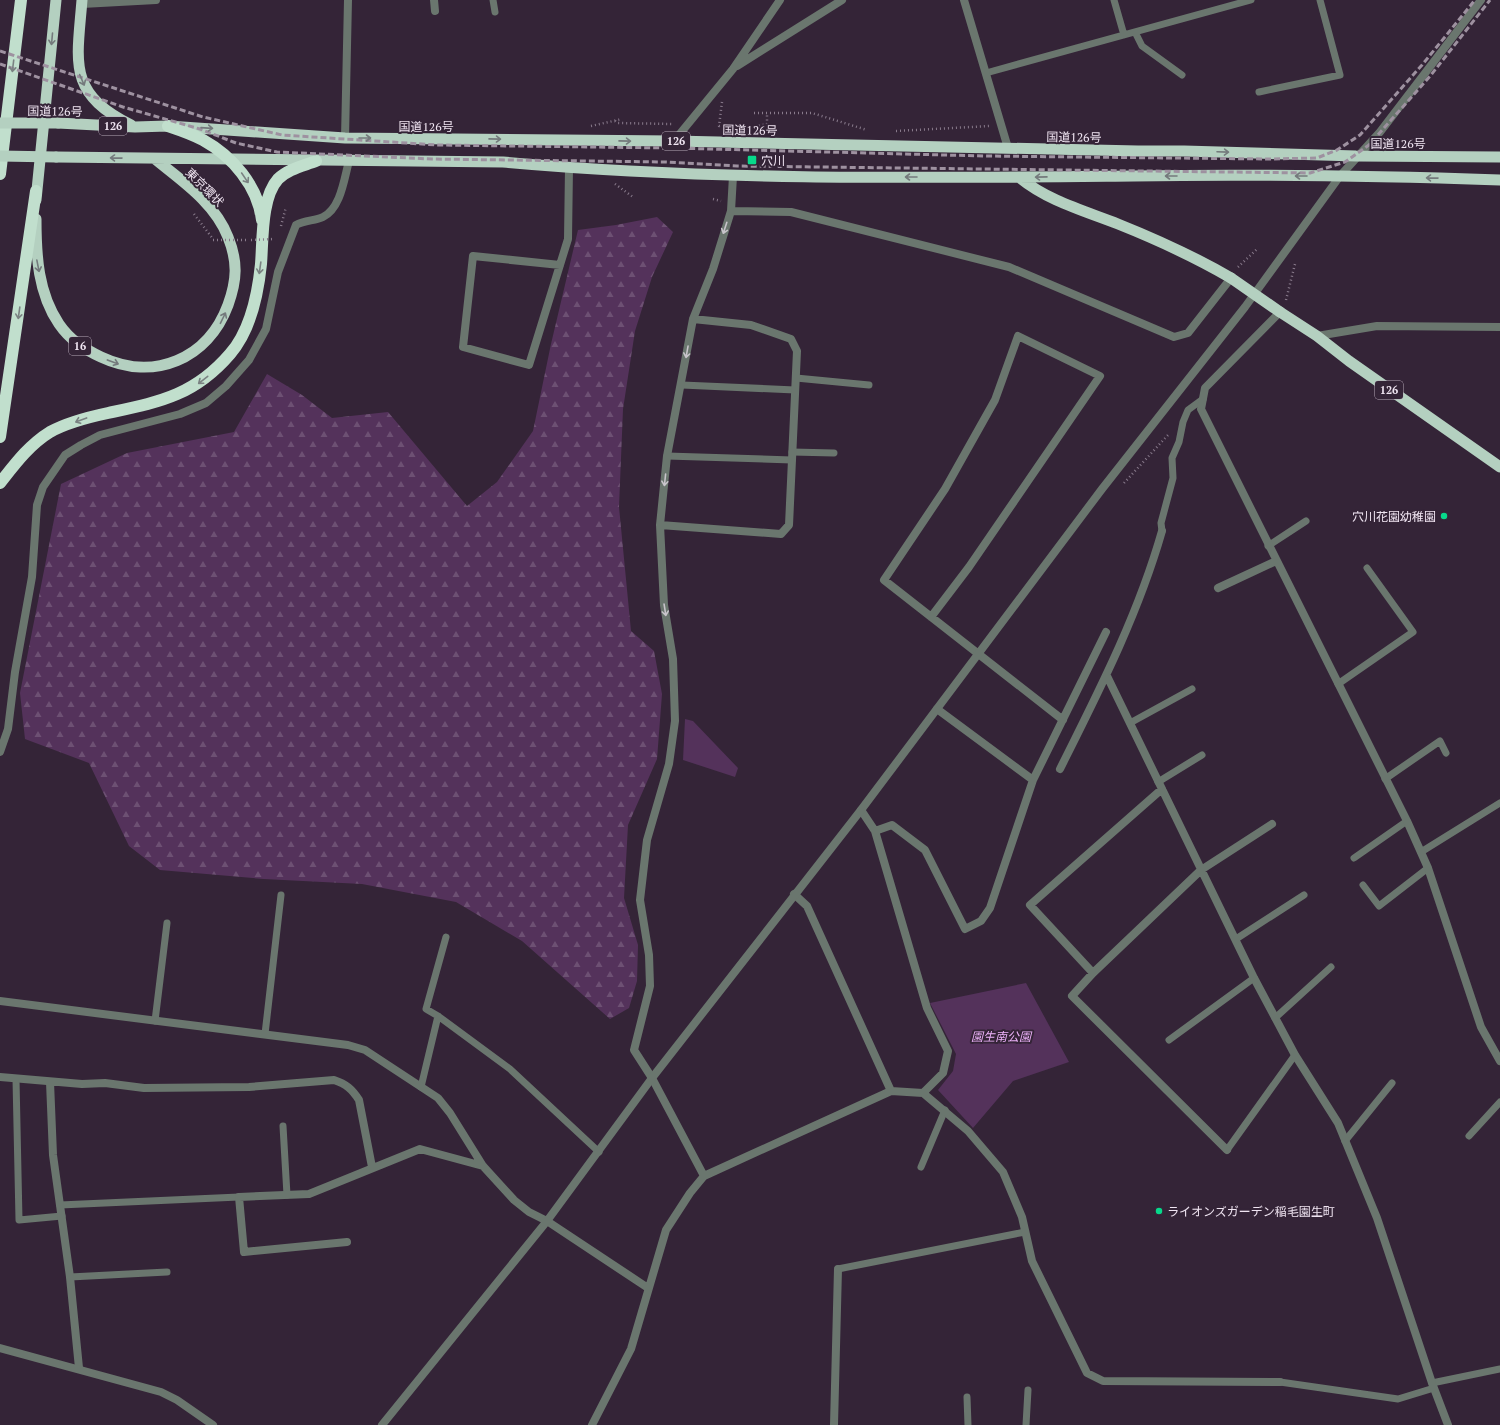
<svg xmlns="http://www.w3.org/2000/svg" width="1500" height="1425" font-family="'PT Serif','Noto Sans JP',serif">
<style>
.green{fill:#54325b}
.forest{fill:url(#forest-firs)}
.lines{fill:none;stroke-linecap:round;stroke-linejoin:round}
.path{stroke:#897b8c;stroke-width:2.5;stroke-dasharray:1 3;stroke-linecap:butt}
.service{stroke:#6a766e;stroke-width:7}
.minor{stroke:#6a766e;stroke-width:8}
.tertiary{stroke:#6a766e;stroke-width:8}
.trunk{stroke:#b4d0c0;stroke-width:11}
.motorway{stroke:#c1dfcd;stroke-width:12}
.rail{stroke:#9e91a0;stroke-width:3;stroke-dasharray:6 3;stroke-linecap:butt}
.path-bridge{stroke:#897b8c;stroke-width:2.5;stroke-dasharray:1 3;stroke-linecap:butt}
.trunk-bridge{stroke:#b4d0c0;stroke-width:11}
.oneway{stroke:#747a7c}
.oneway2{stroke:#7a8282}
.oneway3{stroke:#c8c4ca}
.poi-dot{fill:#07d98b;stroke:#342437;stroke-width:1.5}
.labels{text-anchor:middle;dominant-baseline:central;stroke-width:4;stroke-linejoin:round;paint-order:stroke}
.shield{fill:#342437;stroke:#b8abba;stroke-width:1}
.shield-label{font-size:11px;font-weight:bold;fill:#f0e5f2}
.street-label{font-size:12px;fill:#f0e5f2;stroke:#342437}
.poi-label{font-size:12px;fill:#f0e5f2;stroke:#342437;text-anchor:start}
.park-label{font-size:12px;font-style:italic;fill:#ecb1f9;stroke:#342437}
</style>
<defs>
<pattern id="forest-firs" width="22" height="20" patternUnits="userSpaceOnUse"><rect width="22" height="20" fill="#54325b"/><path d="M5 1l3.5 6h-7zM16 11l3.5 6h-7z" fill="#6d5073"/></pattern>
</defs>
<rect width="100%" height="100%" fill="#342437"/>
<!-- green -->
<path class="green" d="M685 719 693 721 738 768 735 777 683 760Z
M1026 983 1069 1062 1013 1081 973 1128 938 1090 953 1071 956 1054 930 1003Z"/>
<!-- forest -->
<path class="forest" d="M657 217 673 232 652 277 635 331 623 409 619 507 631 631 654 651 662 694 657 759 628 825 624 898 638 945 637 981 629 1008 610 1019 522 941 456 902 362 884 264 879 160 870 129 846 89 763 25 739 20 693 61 484 127 453 234 432 267 374 302 395 332 418 388 412 467 506 497 482 533 431 551 344 578 230 616 225Z"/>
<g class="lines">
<!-- path -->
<path class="path" d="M722 102 719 126 732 127
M754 113H812L867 130
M615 121 617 123 673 124
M591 126 622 119
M747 128 767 124V113
M896 131 990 126
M615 184 633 197
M713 199 721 201
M194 214 213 239
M281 226 286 207
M1238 267 1257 249
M1286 300 1295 264
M1124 483 1168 435"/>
<!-- service -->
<path class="service" d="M493 0 495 12
M1114 0 1124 35
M1135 32 1142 46 1182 75
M986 73 1251 0
M1259 92 1340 75 1320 0
M796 378 869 385
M682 385 795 390
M792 452 834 453
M667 456 792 460
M1162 531 1161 523 1173 478 1172 458 1179 442 1183 422 1188 410 1203 399
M1268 546 1306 521
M1338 684 1413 632 1367 568
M1130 723 1192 689
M1385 779 1440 741 1446 753
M1158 782 1202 755
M1421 852 1500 803
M1354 858 1407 821
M1363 885 1379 906 1428 868
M446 937 426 1009 438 1016 510 1069 599 1152
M1236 939 1304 895
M1275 1018 1331 967
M155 1021 167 923
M265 1034 281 895
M1169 1040 1254 978
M16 1079 19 1220 62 1216
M421 1087 438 1016
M283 1126 287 1195
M1469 1136 1500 1102
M1345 1141 1392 1083
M1227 1150 1295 1055
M921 1167 945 1110
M60 1205 239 1197
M838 1269 1025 1232
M70 1277 167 1272
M1280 1382 1398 1399 1434 1388
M1432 1383 1500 1369
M967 1397 968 1425
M1026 1425 1028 1390"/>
<!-- minor -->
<path class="minor" d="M434 0 435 11
M964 0 1008 148
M82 4 156 0
M737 66 842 0
M345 138 348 0
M674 141 733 69 780 0
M731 211 791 212 1009 267 1174 337 1188 333 1231 278
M560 265 473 256 463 347 529 365 568 239 569 168
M1280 312 1205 388 1201 409 1407 821 1428 868 1481 1027 1500 1061
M660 525 781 534 789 525 797 351 791 339 751 325 693 319
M1218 588 1276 561
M931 617 969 567 1100 376 1018 336 995 400 945 489 884 580 1063 720
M1107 676 1254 978 1295 1055 1338 1123 1377 1218 1432 1383 1448 1425
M937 709 1033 780
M0 752 8 729 15 672 32 577 37 505 43 487 65 455 81 445 100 435 180 414 206 403 226 386 249 360 266 329 278 272 296 225C305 220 315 221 323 217 341 208 344 179 349 161
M1060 769C1099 691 1138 615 1162 531
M861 810 875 831 927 1008 948 1051 943 1073 923 1093
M875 831 892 825 925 850 965 929 981 921 990 908 1033 780 1106 632
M794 894 807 906 891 1091
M1093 973 1030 905 1162 789
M0 1001 348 1045 365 1050 438 1098 450 1113 483 1166 514 1200 529 1212 547 1221 648 1288
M0 1077 82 1084 105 1083 144 1088 249 1087 334 1080C346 1084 352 1089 359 1100L372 1167
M50 1082 53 1155 70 1277 79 1368
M1227 1150 1072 996 1093 973 1201 870 1272 824
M704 1176 652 1078 634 1050 650 986 649 955 640 900 647 840 669 764 675 721 673 659 664 605 660 525 667 456 693 319 713 269 731 211 733 176
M347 1242 244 1252 239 1197 309 1194 420 1149 483 1166
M592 1425 631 1349 666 1230 690 1193 704 1176 891 1091 923 1093 968 1131 1003 1172 1022 1217 1032 1261 1087 1373 1103 1381 1280 1382
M834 1425 838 1269"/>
<!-- tertiary -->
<path class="tertiary" d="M1317 336 1377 326 1500 327
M0 1348 161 1392 177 1400 213 1425
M382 1425 547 1221 652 1078 861 810 1102 489 1245 307 1340 176 1380 132 1481 0"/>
<!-- trunk -->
<path class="trunk" d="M82 0C77 63 67 93 131 125
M58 123 135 127 168 126 345 138 674 141 1138 151H1184L1356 156 1500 157
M56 157 503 162C712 181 923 178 1134 176 1256 174 1378 176 1500 180
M1020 178C1048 201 1085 211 1118 224 1158 240 1195 257 1231 278
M36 200 56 0
M36 219C36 256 38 293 59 324 70 340 84 349 101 357 154 382 208 359 228 305 237 280 238 262 228 237 215 203 182 181 155 159
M1280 312 1317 336 1349 361 1500 467"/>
<!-- motorway -->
<path class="motorway" d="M168 126C180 130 192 134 203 140 232 156 258 186 262 220
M0 174 21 0
M0 437 36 191
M0 483C15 464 29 445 50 432 68 422 89 417 108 413 159 402 194 396 230 354 251 330 258 294 261 264 263 239 261 198 278 179 288 169 303 166 316 161"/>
<!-- rail -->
<path class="rail" d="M0 51 203 117 282 135 437 145 671 148 984 156 1268 159 1317 158 1337 150 1360 135 1422 65 1475 0
M0 64 123 107 200 129 236 143 277 152 432 159 666 162 737 166 1310 173 1345 162 1369 145 1431 75 1490 0"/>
<!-- path-bridge -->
<path class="path-bridge" d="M213 240H246
M251 240 274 239"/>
<!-- trunk-bridge -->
<path class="trunk-bridge" d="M0 123H58
M0 156 56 157
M1231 278 1280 312"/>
</g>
<!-- one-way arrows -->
<defs><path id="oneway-shaft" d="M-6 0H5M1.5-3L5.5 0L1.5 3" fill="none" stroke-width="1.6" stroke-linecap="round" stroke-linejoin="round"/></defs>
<g class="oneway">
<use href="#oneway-shaft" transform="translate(52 39) rotate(95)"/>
<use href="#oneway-shaft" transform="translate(82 80) rotate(67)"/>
<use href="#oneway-shaft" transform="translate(207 128) rotate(4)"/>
<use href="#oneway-shaft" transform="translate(365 138)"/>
<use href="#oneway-shaft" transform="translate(495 139) rotate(1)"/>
<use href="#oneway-shaft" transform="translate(625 141) rotate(1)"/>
<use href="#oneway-shaft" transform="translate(1223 152) rotate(2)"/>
<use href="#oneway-shaft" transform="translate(116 158) rotate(-179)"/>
<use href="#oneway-shaft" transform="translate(1171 176) rotate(-180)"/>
<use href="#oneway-shaft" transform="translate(1301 176) rotate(-180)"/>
<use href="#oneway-shaft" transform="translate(911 177) rotate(-180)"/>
<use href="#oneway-shaft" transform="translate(1041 177) rotate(179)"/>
<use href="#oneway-shaft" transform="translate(1432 178) rotate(-179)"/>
<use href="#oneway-shaft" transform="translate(38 266) rotate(79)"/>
<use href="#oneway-shaft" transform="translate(223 318) rotate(-64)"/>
<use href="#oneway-shaft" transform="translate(113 362) rotate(20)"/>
</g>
<g class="oneway2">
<use href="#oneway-shaft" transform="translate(13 66) rotate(97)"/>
<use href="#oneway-shaft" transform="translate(245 178) rotate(56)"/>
<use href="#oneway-shaft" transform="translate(260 268) rotate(98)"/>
<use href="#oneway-shaft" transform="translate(19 313) rotate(98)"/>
<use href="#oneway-shaft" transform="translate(203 380) rotate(142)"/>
<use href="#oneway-shaft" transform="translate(81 420) rotate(160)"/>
</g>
<g class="oneway3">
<use href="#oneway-shaft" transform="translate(725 228) rotate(108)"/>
<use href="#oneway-shaft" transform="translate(687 352) rotate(100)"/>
<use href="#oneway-shaft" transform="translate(665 480) rotate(96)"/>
<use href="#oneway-shaft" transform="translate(665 610) rotate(81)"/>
</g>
<!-- markers -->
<g class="poi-dot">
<rect x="747" y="155" width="10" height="10" rx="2"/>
<circle cx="1444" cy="516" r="4"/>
<circle cx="1159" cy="1211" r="4"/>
</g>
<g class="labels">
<!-- shield labels -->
<g class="shield">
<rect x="99" y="117" width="28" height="18" rx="3"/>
<rect x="662" y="132" width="28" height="18" rx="3"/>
<rect x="69" y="337" width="22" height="18" rx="3"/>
<rect x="1375" y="381" width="28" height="18" rx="3"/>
</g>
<g class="shield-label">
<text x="113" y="126">126</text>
<text x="676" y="141">126</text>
<text x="80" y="346">16</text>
<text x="1389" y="390">126</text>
</g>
<!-- street labels -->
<g class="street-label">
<text transform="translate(55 111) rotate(1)">国道126号</text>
<text x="426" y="126">国道126号</text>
<text transform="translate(750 130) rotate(1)">国道126号</text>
<text transform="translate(1074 137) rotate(1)">国道126号</text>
<text x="1398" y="143">国道126号</text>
<text transform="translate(205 187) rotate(45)">東京環状</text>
</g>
<!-- poi labels -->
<g class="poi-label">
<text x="761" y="160">穴川</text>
<text x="1436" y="516" text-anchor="end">穴川花園幼稚園</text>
<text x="1167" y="1211">ライオンズガーデン稲毛園生町</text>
</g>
<!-- park labels -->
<g class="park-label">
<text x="1001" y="1036">園生南公園</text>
</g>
</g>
</svg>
